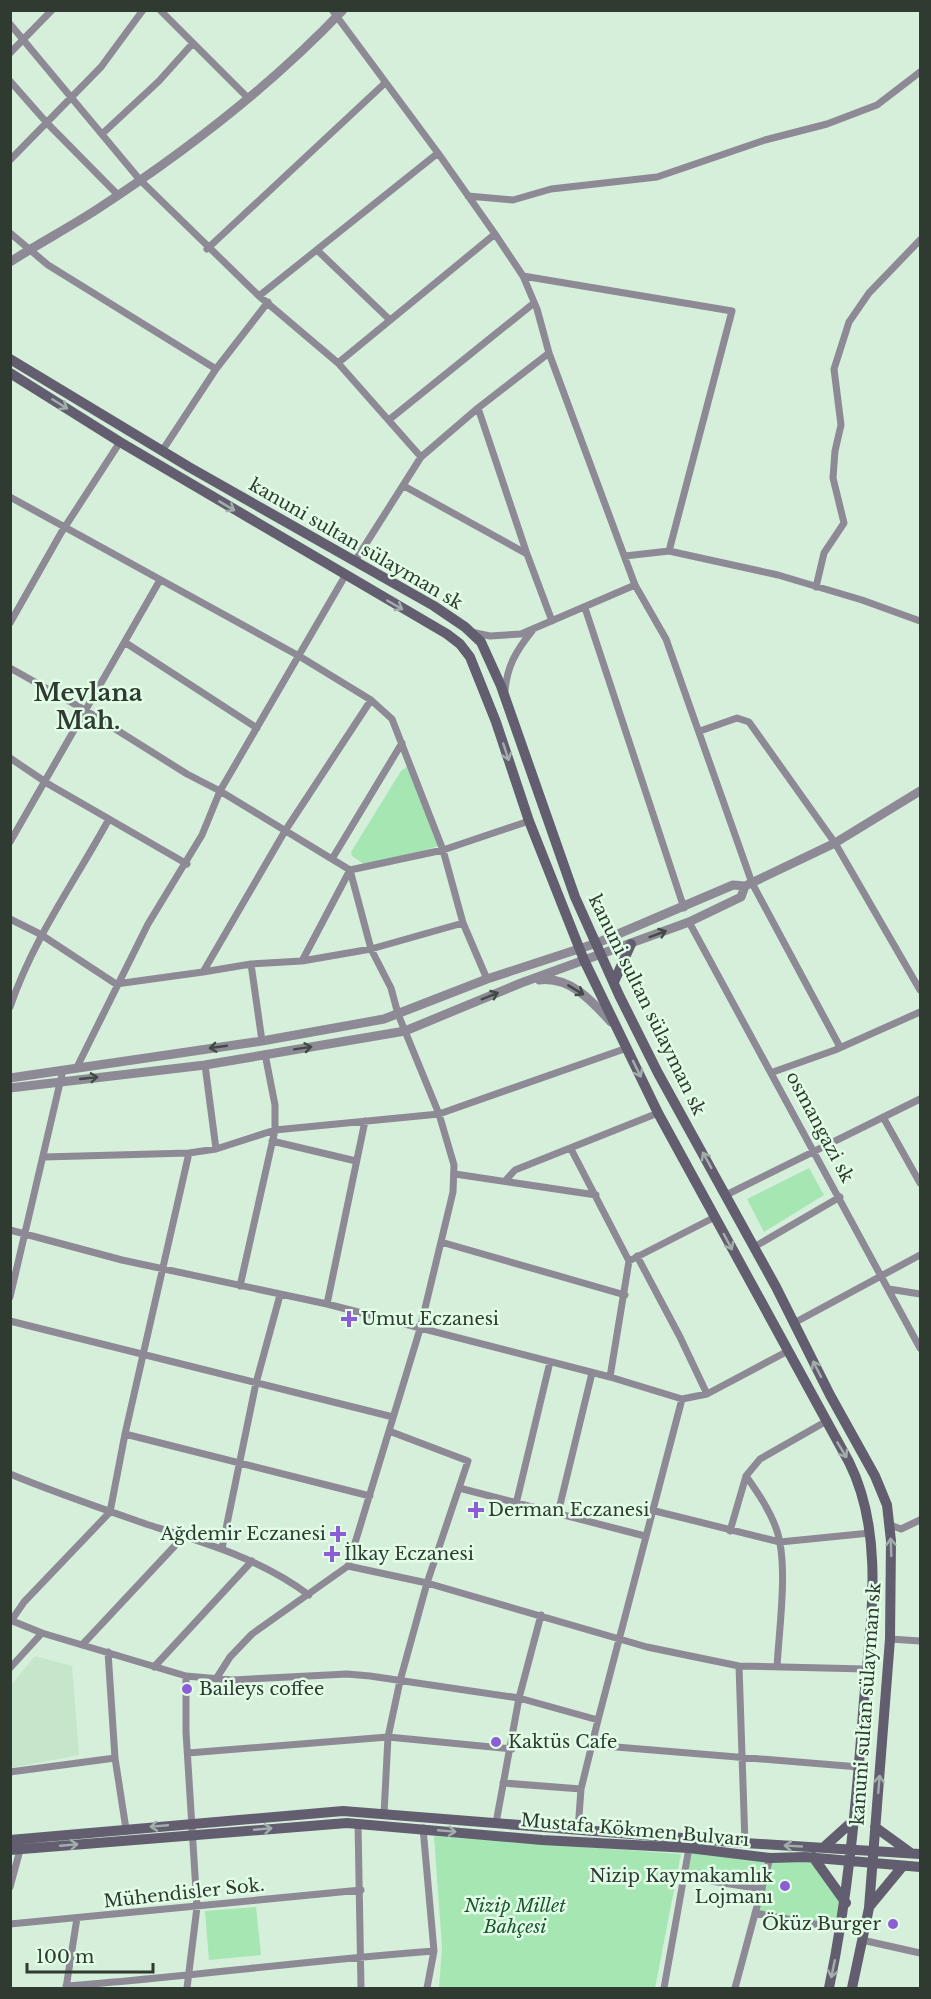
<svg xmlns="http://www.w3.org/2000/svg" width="931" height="1999" font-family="'Libre Baskerville',serif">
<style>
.built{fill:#c6e6cc}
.green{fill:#a5e6b3}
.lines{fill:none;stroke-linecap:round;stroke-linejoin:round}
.minor{stroke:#8d8a96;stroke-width:7}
.tertiary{stroke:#8d8a96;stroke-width:9}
.secondary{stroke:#635e6f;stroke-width:10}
.oneway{stroke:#a2aeab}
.oneway2{stroke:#424a45}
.poi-dot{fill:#8d5dd6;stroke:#e2fde7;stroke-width:2}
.labels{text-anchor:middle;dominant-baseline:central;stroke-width:5;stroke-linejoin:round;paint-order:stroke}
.street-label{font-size:18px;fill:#2f3a31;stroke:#e2fde7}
.poi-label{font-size:18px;fill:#2f3a31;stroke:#e2fde7;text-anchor:start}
.park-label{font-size:18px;font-style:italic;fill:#1a572e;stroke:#e2fde7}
.district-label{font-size:24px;font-weight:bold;fill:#2f3a31;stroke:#e2fde7}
</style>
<rect width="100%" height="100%" fill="#d5efda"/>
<!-- built -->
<path class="built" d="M35 1656 72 1666 79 1755 11 1768V1685Z"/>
<!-- green -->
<path class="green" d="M408 766 439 846 368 867 352 856 351 852 401 771Z
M809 1168 824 1195 764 1232 747 1199Z
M434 1836 681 1854 655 1988H439L442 1947Z
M689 1848 813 1857 846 1903 841 1929 755 1913 762 1889 685 1877Z
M256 1907 261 1955 209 1960 205 1911Z"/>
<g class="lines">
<!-- minor -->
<path class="minor" d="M160 10 248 98
M332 10 438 153
M10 24 140 180 259 296 338 363 421 457
M10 53 52 10
M10 81 47 123 118 195
M102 134 159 81 193 43
M10 160 101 67 143 10
M468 196 513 200 551 189 657 177 765 140 827 124 877 105 920 72
M10 233 48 265 216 369
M207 249 385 83
M317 250 390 320
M523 276 732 311 669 551 625 556
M259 296 438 153 495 234
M338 363 495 234 523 276 537 309 549 353 635 585 666 639 752 883 840 1047
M390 419 534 303
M162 451 216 369 268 302
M404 486 527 554 478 408
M10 497 299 656 371 700 392 719 443 850 463 923 487 979
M669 551 778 575 862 600 920 621
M527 554 552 621
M355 561 421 457 478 408 549 353
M816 587 824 553 844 523 833 478 835 451 841 425 834 369 849 322 869 293 920 240
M585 608 684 908
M10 623 61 533 120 442
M471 632 490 636 521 634 635 585
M126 643 257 728
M10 668 85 710 187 774 220 791 350 870 371 949 391 988 398 1014 439 1114 454 1165 453 1192 420 1329 348 1566 252 1634 230 1657 216 1679
M505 691C507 666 516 651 532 631
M700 731 737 718 749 722 835 843 920 990
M10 758 50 785 187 864
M10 842 160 580
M332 859 402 743
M10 919 40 934 116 984 203 972 285 831 371 700
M689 922 920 1348
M302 961 371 949 463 923
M251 964 262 1041
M203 972 251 964 302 961 350 870 443 850 529 821
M10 1007C34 937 74 883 109 819
M205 1065 216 1149
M77 1067 148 924 202 835 220 791 345 576
M773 1072 835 1050 920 1012
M883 1117 920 1183
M272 1141 356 1161
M571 1149 629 1261
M44 1157 189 1153 216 1149 275 1130 439 1114 627 1048
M455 1174 596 1195
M505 1181 515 1170 658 1113
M726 1195 920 1099
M10 1230 122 1260 327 1304 610 1377 682 1399
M441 1242 625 1295
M754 1247 840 1197
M637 1256 680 1337 707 1394
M240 1286 275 1130V1105L265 1054
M889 1289 920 1294
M10 1297 63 1070
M327 1304 365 1121
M10 1321 393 1417
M794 1323 920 1255
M610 1377 629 1261 715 1217
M125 1434 370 1496
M10 1474C56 1493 103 1509 149 1525 206 1543 261 1559 309 1595
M459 1488 645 1536
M516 1504 550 1362
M651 1510 780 1542 870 1533
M558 1513 592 1373
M890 1525 901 1529 920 1520
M730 1531 746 1476
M222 1548 256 1383 280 1295
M348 1566 427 1583 647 1647 739 1666 866 1669
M10 1620 42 1633 186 1676 232 1680 347 1674 370 1676 519 1698 598 1720
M11 1621 24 1602 110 1512 125 1434 189 1153
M890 1639 920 1641
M82 1645 184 1536
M108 1652 115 1758 126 1829
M739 1666 745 1843
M154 1667 252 1561
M777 1667C779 1628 789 1563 776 1528 769 1509 758 1493 746 1476L760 1459 825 1422
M10 1668 42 1633
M186 1676V1732L197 1907 187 1988
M592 1745 859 1767
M188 1753 388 1737 512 1749
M10 1772 115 1758
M503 1783 581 1789
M384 1814 388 1737 400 1681 427 1583 468 1461 389 1431
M358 1823 361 1988
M496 1823 519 1698 541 1615
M578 1830 581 1789 598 1720 682 1399 707 1394 788 1351
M685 1877 762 1889
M10 1887 20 1850
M755 1913 841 1929
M10 1924 361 1890
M862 1940 920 1953
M66 1986C189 1977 311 1960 434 1951L423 1828
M66 1988 77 1918
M427 1988 434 1951
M664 1988 689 1848
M735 1988 770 1858"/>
<!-- tertiary -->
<path class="tertiary" d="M10 262C38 244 68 228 96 210 185 152 270 87 343 10
M539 980C570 976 592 1001 611 1022
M10 1078 262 1041 384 1019 487 979 597 943 733 885 745 886 835 843 920 791
M10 1088 205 1065 405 1031 521 983 689 922 741 897 745 886"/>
<!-- secondary -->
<path class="secondary" d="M10 359 189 467 434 606 465 627 481 642 501 686 575 897 619 995 658 1073 776 1287 830 1395 875 1476 887 1505 891 1541 890 1639 869 1908 852 1988
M10 373 120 442 447 634 460 644 470 657 496 722 529 821 584 960 658 1113 849 1462C887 1538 869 1631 863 1713 856 1806 848 1897 829 1988
M614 982 631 944
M875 1827 911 1853
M10 1840 343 1811 745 1843 920 1854
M824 1847 854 1820
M10 1850 347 1823 542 1840 689 1848 770 1858 805 1857 920 1867
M813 1857 846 1903
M869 1907 902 1867"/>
</g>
<!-- one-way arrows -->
<defs><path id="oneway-shaft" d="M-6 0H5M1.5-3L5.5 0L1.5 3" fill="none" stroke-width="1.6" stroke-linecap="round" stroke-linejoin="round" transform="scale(1.5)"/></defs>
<g class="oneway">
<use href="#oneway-shaft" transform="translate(60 404) rotate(32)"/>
<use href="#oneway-shaft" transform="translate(227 506) rotate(31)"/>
<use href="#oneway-shaft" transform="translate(395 605) rotate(30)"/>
<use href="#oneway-shaft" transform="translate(506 752) rotate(72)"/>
<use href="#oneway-shaft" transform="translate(637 1069) rotate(64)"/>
<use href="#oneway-shaft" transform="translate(707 1160) rotate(-119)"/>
<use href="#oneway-shaft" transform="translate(728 1242) rotate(62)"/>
<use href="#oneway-shaft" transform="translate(817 1369) rotate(-117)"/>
<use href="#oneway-shaft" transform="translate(842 1450) rotate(59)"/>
<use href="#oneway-shaft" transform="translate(891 1547) rotate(-92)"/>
<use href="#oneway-shaft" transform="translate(879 1784) rotate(-85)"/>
<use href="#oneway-shaft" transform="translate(159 1826) rotate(175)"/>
<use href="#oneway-shaft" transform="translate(263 1829) rotate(-5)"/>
<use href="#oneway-shaft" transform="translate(447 1831) rotate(5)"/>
<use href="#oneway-shaft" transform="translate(69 1845) rotate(-5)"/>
<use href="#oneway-shaft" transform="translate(793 1846) rotate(-177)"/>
<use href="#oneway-shaft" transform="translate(833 1969) rotate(102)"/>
</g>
<g class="oneway2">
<use href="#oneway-shaft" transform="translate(658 934) rotate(-21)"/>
<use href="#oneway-shaft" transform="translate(576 990) rotate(31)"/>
<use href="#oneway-shaft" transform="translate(490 996) rotate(-22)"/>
<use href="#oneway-shaft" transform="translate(218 1047) rotate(172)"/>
<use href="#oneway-shaft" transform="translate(303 1048) rotate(-9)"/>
<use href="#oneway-shaft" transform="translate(89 1078) rotate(-6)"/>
</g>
<!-- markers -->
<g class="poi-dot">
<path d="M346 1310h6v6h6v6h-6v6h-6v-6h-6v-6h6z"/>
<path d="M473 1501h6v6h6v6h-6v6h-6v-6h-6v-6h6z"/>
<path d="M335 1525h6v6h6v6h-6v6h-6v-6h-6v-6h6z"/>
<path d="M329 1545h6v6h6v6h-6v6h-6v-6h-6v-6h6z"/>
<circle cx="187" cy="1689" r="6"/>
<circle cx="496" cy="1742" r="6"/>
<circle cx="785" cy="1886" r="6"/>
<circle cx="893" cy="1924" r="6"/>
</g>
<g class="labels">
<!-- street labels -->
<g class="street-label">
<text transform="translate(356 544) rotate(30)">kanuni sultan sülayman sk</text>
<text transform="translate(647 1005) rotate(64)">kanuni sultan sülayman sk</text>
<text transform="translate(820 1127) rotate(62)">osmangazi sk</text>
<text transform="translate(866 1704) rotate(-86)">kanuni sultan sülayman sk</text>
<text transform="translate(635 1830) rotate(5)">Mustafa Kökmen Bulvarı</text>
<text transform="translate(184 1893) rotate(-6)">Mühendisler Sok.</text>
</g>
<!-- poi labels -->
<g class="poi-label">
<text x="361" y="1319">Umut Eczanesi</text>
<text x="488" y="1510">Derman Eczanesi</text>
<text x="326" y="1534" text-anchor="end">Ağdemir Eczanesi</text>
<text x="344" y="1554">İlkay Eczanesi</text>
<text x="199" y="1689">Baileys coffee</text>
<text x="508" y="1742">Kaktüs Cafe</text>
<text x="773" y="1876" text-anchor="end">Nizip Kaymakamlık<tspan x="773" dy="21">Lojmanı</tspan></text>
<text x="881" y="1924" text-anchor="end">Öküz Burger</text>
</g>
<!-- park labels -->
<g class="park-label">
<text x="515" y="1906">Nizip Millet<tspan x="515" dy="21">Bahçesi</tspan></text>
</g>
<!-- district labels -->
<g class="district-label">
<text x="88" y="692">Mevlana<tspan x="88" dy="28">Mah.</tspan></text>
</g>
</g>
<!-- border -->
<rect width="931" height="1999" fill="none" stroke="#2f3a31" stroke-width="24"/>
<!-- scale -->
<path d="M27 1963v9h126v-9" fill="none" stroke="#2f3a31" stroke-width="3"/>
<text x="36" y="1963" font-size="18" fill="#2f3a31" stroke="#e2fde7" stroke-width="4.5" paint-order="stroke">100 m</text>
</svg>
